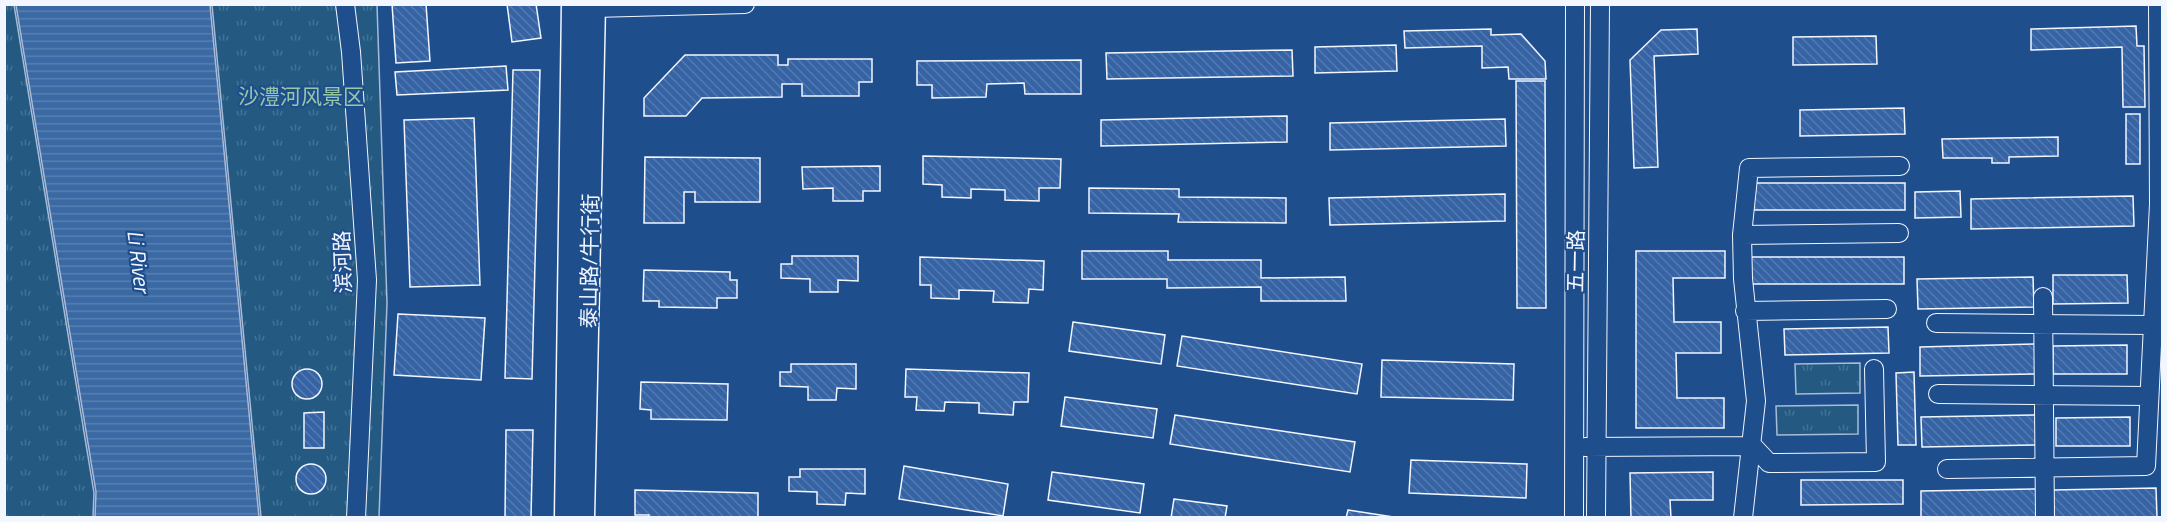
<svg xmlns="http://www.w3.org/2000/svg" width="2167" height="522" font-family="'Titillium Web','Noto Sans SC',sans-serif">
<style>
.grass{fill:url(#grass-tufts);stroke:#a8bbd7;stroke-width:1.5}
.water{fill:url(#water-rules);stroke:#a8bbd7;stroke-width:1.5}
.building{fill:url(#building-back-hatch);stroke:#f2f6ff;stroke-width:1.5}
.lines{fill:none;stroke-linecap:round;stroke-linejoin:round}
.minor-casing{stroke:#f2f6ff;stroke-width:20}
.major-casing{stroke:#f2f6ff;stroke-width:25}
.minor{stroke:#1f4e8c;stroke-width:18}
.major{stroke:#1f4e8c;stroke-width:22}
.labels{text-anchor:middle;dominant-baseline:central;stroke-width:4.5;stroke-linejoin:round;paint-order:stroke}
.park-label{font-size:21px;fill:#97c8a6;stroke:#1f4e8c}
.street-label{font-size:21px;fill:#f2f6ff;stroke:#1f4e8c}
.water-label{font-size:22px;font-style:italic;fill:#f2f6ff;stroke:#1f4e8c}
</style>
<defs>
<pattern id="grass-tufts" width="24" height="20" patternUnits="userSpaceOnUse" patternTransform="scale(1.5)"><rect width="24" height="20" fill="#245a82"/><path d="M3 7l-1-3M5 7V3M7 7l1-3M15 17l-1-3M17 17v-4M19 17l1-3" fill="none" stroke="#447295"/></pattern>
<pattern id="water-rules" width="6" height="5" patternUnits="userSpaceOnUse" patternTransform="scale(1.5)"><rect width="6" height="5" fill="#3b69a3"/><path d="M0 2.5h6" fill="none" stroke="#587fb1"/></pattern>
<pattern id="building-back-hatch" width="6" height="6" patternUnits="userSpaceOnUse" patternTransform="scale(1.5)"><rect width="6" height="6" fill="#3563a3"/><path d="M-1 5l2 2M0 0l6 6M5-1l2 2" fill="none" stroke="#537ab1"/></pattern>
</defs>
<rect width="100%" height="100%" fill="#1f4e8c"/>
<!-- grass -->
<path class="grass" d="M4 5H14L94 493 93 517H5Z
M212 5H377L387 303 379 517H261Z
M1860 363V393L1796 394 1795 364Z
M1858 405V434L1777 435 1776 406Z"/>
<!-- water -->
<path class="water" d="M16 5H210L259 517H95L96 492Z"/>
<!-- building -->
<path class="building" d="M392 4H426L430 61 396 63Z
M507 4H536L541 38 512 42Z
M2136 26 2137 46H2144L2145 107H2123L2122 47 2031 50V29Z
M1491 29V35L1521 34 1545 61 1546 79H1509L1508 67 1482 68V46L1405 48 1404 31Z
M1697 29 1698 54 1654 56 1658 167 1634 168 1630 60 1661 30Z
M1876 36 1877 64 1793 65V37Z
M1396 45 1397 71 1315 73V47Z
M1292 50 1293 76 1107 79 1106 53Z
M685 55H778V65H788V59H872V82H859V96H802V84H782V97L702 98 686 116H644V98Z
M1081 60V94H1025L1024 83 987 84 986 97 932 98V85H917V61Z
M506 66 508 90 397 95 395 72Z
M513 70H540L532 379 505 378Z
M1516 81H1545L1546 308H1517Z
M1904 108 1905 134 1800 136V110Z
M2126 114H2140V164H2126Z
M1287 116V142L1101 146V120Z
M474 118 480 285 410 287 404 120Z
M1505 119 1506 146 1330 150V123Z
M2058 137V156L2009 157V163H1992V158H1943L1942 139Z
M923 156 1061 159 1060 188H1039V201L1005 200V190L971 189V198L942 197V185L923 184Z
M645 157 760 158V202H695V192H684V223H644Z
M880 166V191H863V201H833V188L803 189 802 167Z
M1752 183H1905V210H1752Z
M1089 188 1179 189V197L1286 198V223L1178 222 1179 214 1089 213Z
M1960 191 1961 217 1915 218V192Z
M1505 194V221L1330 225 1329 198Z
M2133 196 2134 226 1971 229V199Z
M1082 251H1168V260H1261V278L1345 277 1346 301H1261V287L1167 288V279H1082Z
M1636 251H1725V278H1673L1674 322H1721V353H1676L1677 398H1724V428H1636Z
M792 256H858V281L838 280V292H810V279L781 278V264H792Z
M920 257 1044 261 1043 290 1029 289 1028 303 993 302 994 291 959 290V299L931 298V285H920Z
M1751 257H1904V284H1751Z
M644 270 730 272V280H737V298H717V308L659 307V301H643Z
M2053 275H2127L2128 303 2053 304Z
M2033 277 2034 307 1918 309 1917 279Z
M398 314 485 318 481 380 394 375Z
M1073 322 1165 335 1161 364 1069 351Z
M1888 327 1889 353 1785 355 1784 329Z
M1182 336 1362 364 1357 394 1177 366Z
M2036 344 2037 374 1920 376V347Z
M2127 345V374H2053V346Z
M1382 360 1514 364 1513 400 1381 397Z
M791 364H856V389L837 388 836 400H808V387L780 386V372H791Z
M292 384a15 15 0 1 1 30 0a15 15 0 1 1-30 0Z
M906 369 1029 373 1028 402H1014L1013 415 979 413V403L945 402 944 411 916 410 917 397H905Z
M1914 372 1916 445H1898L1896 373Z
M641 382 728 384 727 420 651 419V410L640 409Z
M1065 397 1157 409 1153 438 1061 426Z
M324 412V448H304V413Z
M1175 415 1355 442 1350 472 1170 444Z
M2037 415V445L1922 447 1921 417Z
M2130 417V446H2056V418Z
M506 430H533L531 518H505Z
M1411 460 1527 464 1526 498 1409 493Z
M296 479a15 15 0 1 1 30 0a15 15 0 1 1-30 0Z
M904 466 1008 484 1003 516 899 499Z
M800 469H865V494L846 493 845 505 817 504V492L789 491V477H800Z
M1052 472 1144 484 1140 513 1048 500Z
M1713 472V500H1670L1671 518H1631L1630 473Z
M1801 480H1903V504L1801 505Z
M2156 488 2157 517 2054 518 2053 490Z
M2037 489V518H1921V491Z
M635 490 758 493V518H649V515H635Z
M1174 499 1227 506 1225 518H1171Z
M1348 510 1400 518H1346Z"/>
<g class="lines">
<!-- minor casing -->
<g class="minor-casing">
<path id="minor" d="M345 4 351 52 367 280 356 518
M590 4 594 8 745 4
M1742 235 1899 233
M2043 297 2045 518
M1745 311 1887 309
M1936 323 2152 325
M1938 394 2149 396
M1585 447 1753 446 1769 463 1876 462 1874 369
M1947 469 2146 466 2159 204 2158 4
M1574 518 1575 4
M1596 518 1600 4
M1743 518 1756 401 1743 279 1742 235 1749 168 1900 166"/>
</g>
<!-- major casing -->
<g class="major-casing">
<path id="major" d="M566 518 573 4
M583 518 594 4"/>
</g>
<!-- minor -->
<use href="#minor" class="minor"/>
<!-- major -->
<use href="#major" class="major"/>
</g>
<g class="labels">
<!-- park labels -->
<g class="park-label">
<text x="301" y="96">沙澧河风景区</text>
</g>
<!-- street labels -->
<g class="street-label">
<text transform="translate(589 261) rotate(-89)">泰山路/牛行街</text>
<text transform="translate(1575 261) rotate(-89)">五一路</text>
<text transform="translate(342 262) rotate(-92)">滨河路</text>
</g>
<!-- water labels -->
<g class="water-label">
<text transform="translate(139 261) rotate(83)">Li River</text>
</g>
</g>
<!-- border -->
<rect width="2167" height="522" fill="none" stroke="#f2f6ff" stroke-width="12"/>
</svg>
